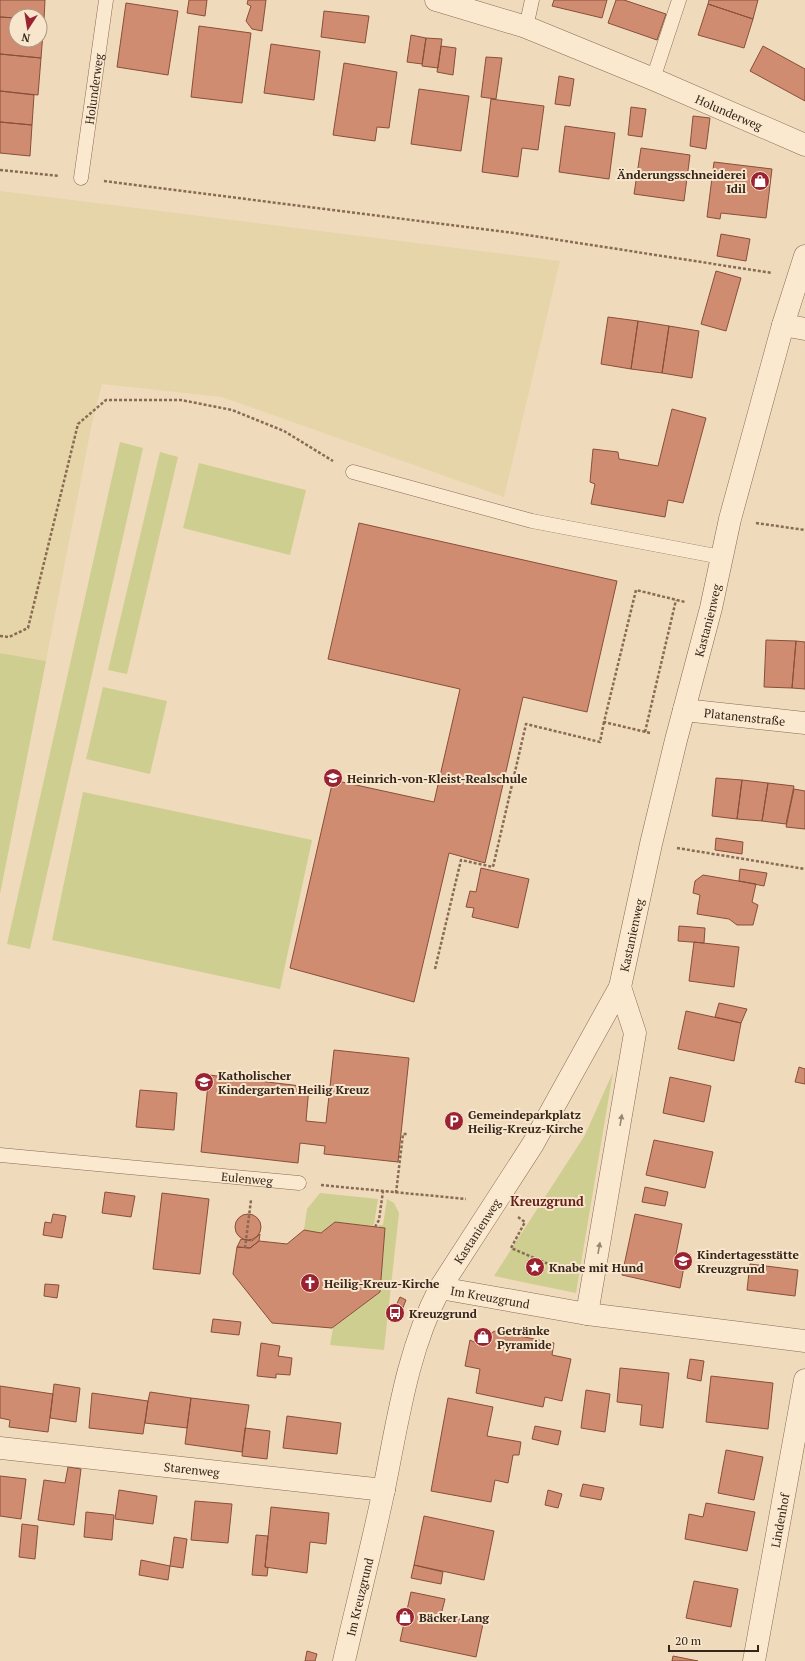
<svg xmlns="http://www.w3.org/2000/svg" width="805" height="1661" font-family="'PT Serif',serif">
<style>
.farmland{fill:#e6d5a9}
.green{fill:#cece90}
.building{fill:#d08c70;stroke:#884f39}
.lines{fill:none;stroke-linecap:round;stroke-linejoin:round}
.lane-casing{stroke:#886a55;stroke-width:15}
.street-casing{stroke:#886a55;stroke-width:23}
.path{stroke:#886a55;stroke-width:2.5;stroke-dasharray:3 2;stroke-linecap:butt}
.lane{stroke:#fae8cf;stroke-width:14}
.street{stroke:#fae8cf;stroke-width:22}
.oneway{fill:#988674}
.labels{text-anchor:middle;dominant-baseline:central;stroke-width:4;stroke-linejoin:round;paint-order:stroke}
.street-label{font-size:12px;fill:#36251a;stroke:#f7e5cc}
.poi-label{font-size:12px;font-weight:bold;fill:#36251a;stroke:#f7e5cc;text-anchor:start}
.neighbourhood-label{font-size:13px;font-weight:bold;fill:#651f18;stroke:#f7e5cc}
</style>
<rect width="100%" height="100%" fill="#f0dabc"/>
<!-- farmland -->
<path class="farmland" d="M0 191 560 261 504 497 222 397 102 384 91 428 46 661 0 653Z"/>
<!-- green -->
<path class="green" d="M120 442 143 448 30 949 7 944Z
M160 452 178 457 127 674 108 670Z
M199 463 306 490 290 555 183 528Z
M0 653 46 661 0 894Z
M103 687 167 701 150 774 86 759Z
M83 792 312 840 280 989 52 940Z
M613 1072 576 1293 494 1276 585 1135Z
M320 1193 378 1199 374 1224 372 1226 335 1222 321 1233 304 1230 307 1209Z
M387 1199 394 1203 399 1213 384 1350 330 1345 333 1328 380 1292 385 1228 379 1227V1225H383Z"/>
<!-- building -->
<path class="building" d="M0 0H45L44 20H40V16H16V18L0 17Z
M189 0H207L205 16 187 13Z
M248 0H266L262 31 252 29 246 21 251 6 247 4Z
M554 0H607L602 18 552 6Z
M616 0H624L666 14 657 40 608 23Z
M709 0H758L753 19 708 4Z
M126 3 178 11 168 75 117 67Z
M708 4 753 19 744 48 698 35Z
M324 11 369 16 365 43 321 37Z
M0 17 16 18V40H40V20H44L41 58 0 54Z
M199 26 251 33 242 103 191 97Z
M411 35 426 38 422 64 407 62Z
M426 38 442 39 438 68 422 66Z
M271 44 320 51 314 100 264 93Z
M441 46 456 48 453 75 437 72Z
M763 46 805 69V101L750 71Z
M0 54 41 58 38 95 0 91Z
M486 57 502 58 496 99 481 97Z
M344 63 397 72 389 128 377 127 375 141 333 135Z
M559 76 574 79 570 106 555 104Z
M419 89 469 96 461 151 411 144Z
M0 91 34 95 32 125 0 122Z
M491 99 544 106 538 150 522 148 518 177 482 172Z
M631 107 646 109 642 137 628 135Z
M693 116 710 118 706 149 690 146Z
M0 122 32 125 30 156 0 153Z
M565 126 615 133 609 179 559 172Z
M641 148 690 155 684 201 634 194Z
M714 162 772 169 766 218 721 213 720 219 707 217Z
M721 234 750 239 746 261 717 256Z
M716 271 741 278 726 331 701 324Z
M608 317 638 321 631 369 601 364Z
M638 321 669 326 662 373 631 369Z
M669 326 699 331 692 378 662 373Z
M672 409 706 418 683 503 668 500 665 517 591 504 595 484 590 482 593 449 618 452 619 459 658 466Z
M359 523 617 581 587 712 523 697 485 863 449 853 414 1002 290 968 333 780 434 802 460 689 328 659Z
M766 640 796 641 792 688 764 687Z
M796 641 805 642V689L792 688Z
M716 778 742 780 737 819 712 816Z
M742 780 768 783 762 821 737 819Z
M768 783 794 786 786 824 762 821Z
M794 789 805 791V829L786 827Z
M716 838 743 842 742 854 715 850Z
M481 868 529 879 518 928 472 917 474 908 466 907 470 891 476 892Z
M740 869 767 873 764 886 739 881Z
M703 875 756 884 752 902 758 905 753 925H737L729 919 697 914 700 895 693 893 695 881Z
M679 926 705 928 704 943 678 941Z
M694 942 739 947 734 987 689 981Z
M719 1003 747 1009 741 1023 715 1017Z
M686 1011 741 1023 734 1061 678 1049Z
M334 1050 409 1058 398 1162 324 1154 325 1146 300 1143 298 1163 201 1152 209 1075 309 1087 306 1121 326 1123Z
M799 1067 805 1069V1084L795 1082Z
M670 1077 711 1086 704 1122 663 1113Z
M140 1090 177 1093 174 1130 136 1127Z
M654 1140 713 1152 705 1188 646 1175Z
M645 1187 668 1192 665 1206 642 1202Z
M105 1192 135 1196 131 1217 102 1213Z
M162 1193 209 1199 200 1274 153 1269Z
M235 1227a13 13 0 1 1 26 0a13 13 0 1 1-26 0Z
M53 1214 66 1216 62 1238 43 1235 45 1222 51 1223Z
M635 1214 682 1224 676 1254 686 1256 680 1288 622 1275Z
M335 1222 385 1228 380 1292 332 1328 272 1323 233 1274 237 1247 250 1248 259 1241 287 1244 304 1230 321 1233Z
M260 1234 259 1241 250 1248 237 1247 241 1239 252 1241Z
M750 1264 798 1270 795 1296 747 1290Z
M45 1284 59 1285 57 1298 44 1296Z
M400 1297 406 1300 400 1315 393 1312Z
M213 1319 241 1322 239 1335 211 1332Z
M495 1331 554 1343 552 1355 571 1359 562 1401 545 1397 543 1407 476 1393 480 1369 465 1366 470 1340 474 1342Z
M261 1343 280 1346 278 1356 292 1358 290 1375 276 1374V1378L257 1376Z
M690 1359 704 1361 701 1381 687 1378Z
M620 1368 669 1373 663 1428 640 1425 642 1405 617 1402Z
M711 1376 773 1383 768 1429 706 1422Z
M54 1384 80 1388 76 1422 50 1418Z
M0 1386 53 1394 48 1432 9 1427 10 1420 0 1418Z
M586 1390 610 1394 605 1432 581 1428Z
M150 1392 191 1398 187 1428 145 1423 148 1401Z
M92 1393 148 1401 143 1434 89 1428Z
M191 1398 249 1405 242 1452 185 1444Z
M448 1398 493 1407 487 1436 521 1442 519 1455H513L508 1483 495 1480 491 1502 431 1491Z
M287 1416 341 1423 337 1454 283 1448Z
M535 1426 561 1431 558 1445 532 1439Z
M245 1428 270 1431 267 1459 242 1456Z
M726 1450 763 1457 754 1500 718 1493Z
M68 1467 81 1469 74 1525 38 1520 44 1480 65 1483Z
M0 1476 26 1479 21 1519 0 1516Z
M583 1484 604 1488 601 1500 580 1496Z
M119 1490 157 1496 153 1524 115 1519Z
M548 1490 562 1494 558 1508 545 1505Z
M195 1501 232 1504 228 1543 191 1540Z
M706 1503 755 1512 747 1551 685 1539 689 1514 703 1517Z
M271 1507 329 1513 326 1544 310 1542 307 1573 265 1567Z
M86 1512 114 1515 112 1540 84 1537Z
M424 1516 494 1531 484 1580 414 1565Z
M22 1524 38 1526 35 1559 19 1557Z
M256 1535 268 1536 265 1567 268 1568 267 1576 252 1575Z
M174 1537 187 1539 183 1568 170 1566Z
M141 1560 170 1566 168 1580 139 1575Z
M414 1565 443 1572 441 1584 411 1578Z
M694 1581 738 1589 731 1627 686 1618Z
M411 1592 445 1599 441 1615 483 1624 476 1657 400 1641Z
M307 1651 317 1654 315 1661H305Z
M673 1656 698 1661H672Z"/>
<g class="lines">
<!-- lane casing -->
<g class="lane-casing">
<g id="lane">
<path d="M526 27 532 0"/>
<path d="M653 79 679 0"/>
<path id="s1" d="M81 178 106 0"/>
<path d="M353 472 532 521 721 557"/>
<path id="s2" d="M0 1155 299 1183"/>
</g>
</g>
<!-- street casing -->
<g class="street-casing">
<g id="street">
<path id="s3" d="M436 0 526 27 653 79 805 145"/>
<path d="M783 325 805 329"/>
<path id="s4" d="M684 710 805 723"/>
<path id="s5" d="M440 1288 587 1314 805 1341"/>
<path d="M587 1314 635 1033 620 987"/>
<path id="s6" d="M0 1448 384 1490"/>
<path id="s7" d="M344 1661C357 1604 372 1547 384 1489 398 1420 407 1351 440 1288L533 1144 620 987 651 844 676 740 711 608 730 519 783 325 805 256"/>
<path id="s8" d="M754 1661 805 1380"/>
</g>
</g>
<!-- path -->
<path class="path" d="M0 170 59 176
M104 181 514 233 772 273
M756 523 805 530
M0 636 9 637 28 628 78 424 106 400H181L232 410 284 431 333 461
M645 732 676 600
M650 733 604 722 636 590 685 602
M677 848 805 869
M435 969 461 860 493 867 526 724 600 742 604 722
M321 1185 466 1199
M396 1193 403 1134H407
M518 1217 525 1222 511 1248 567 1272
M375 1227 379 1220 383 1191
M245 1248 251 1200"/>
<!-- lane -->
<use href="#lane" class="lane"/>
<!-- street -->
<use href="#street" class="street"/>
</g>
<!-- one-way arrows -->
<defs><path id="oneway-solid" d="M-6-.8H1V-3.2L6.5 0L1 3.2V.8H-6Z"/></defs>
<g class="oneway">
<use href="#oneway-solid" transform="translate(621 1120) rotate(-80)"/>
<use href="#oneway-solid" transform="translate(599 1248) rotate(-80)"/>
</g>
<!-- icons -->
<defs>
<g id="shop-disc" transform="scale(1)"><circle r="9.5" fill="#9a2231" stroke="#f7e5cc"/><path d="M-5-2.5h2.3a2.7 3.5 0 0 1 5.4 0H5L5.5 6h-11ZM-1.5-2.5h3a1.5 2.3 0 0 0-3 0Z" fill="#fff"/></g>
<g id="school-disc" transform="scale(1)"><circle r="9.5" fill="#9a2231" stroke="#f7e5cc"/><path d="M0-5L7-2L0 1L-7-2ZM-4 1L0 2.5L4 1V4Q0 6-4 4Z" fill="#fff"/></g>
<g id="parking-disc" transform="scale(1)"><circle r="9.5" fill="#9a2231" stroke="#f7e5cc"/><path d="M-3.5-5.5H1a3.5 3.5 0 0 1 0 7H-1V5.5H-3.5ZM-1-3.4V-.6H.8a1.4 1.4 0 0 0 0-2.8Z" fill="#fff"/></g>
<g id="sight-disc" transform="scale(1)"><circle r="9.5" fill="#9a2231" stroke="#f7e5cc"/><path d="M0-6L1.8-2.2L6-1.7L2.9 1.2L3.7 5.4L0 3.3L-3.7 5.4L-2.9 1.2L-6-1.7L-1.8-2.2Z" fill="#fff"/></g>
<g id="church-disc" transform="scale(1)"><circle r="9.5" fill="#9a2231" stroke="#f7e5cc"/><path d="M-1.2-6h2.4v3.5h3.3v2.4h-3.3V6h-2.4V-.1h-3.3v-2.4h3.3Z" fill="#fff"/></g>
<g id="bus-disc" transform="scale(1)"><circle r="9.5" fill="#9a2231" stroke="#f7e5cc"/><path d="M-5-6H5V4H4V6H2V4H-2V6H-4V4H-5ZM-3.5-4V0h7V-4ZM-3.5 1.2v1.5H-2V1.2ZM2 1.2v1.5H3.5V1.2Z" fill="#fff"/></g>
</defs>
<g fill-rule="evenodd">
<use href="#shop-disc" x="760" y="181"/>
<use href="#school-disc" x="333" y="778"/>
<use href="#school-disc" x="204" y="1082"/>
<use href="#parking-disc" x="454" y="1121"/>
<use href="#school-disc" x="683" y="1261"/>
<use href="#sight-disc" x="535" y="1267"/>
<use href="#church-disc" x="310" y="1283"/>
<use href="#bus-disc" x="395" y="1313"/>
<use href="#shop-disc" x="483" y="1337"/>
<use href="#shop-disc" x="405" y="1617"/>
</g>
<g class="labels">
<!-- street labels -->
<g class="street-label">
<text stroke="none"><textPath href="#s1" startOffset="90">Holunderweg</textPath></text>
<text stroke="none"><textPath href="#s3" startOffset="314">Holunderweg</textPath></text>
<text stroke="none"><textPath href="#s7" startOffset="1114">Kastanienweg</textPath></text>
<text stroke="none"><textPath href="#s4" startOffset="61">Platanenstraße</textPath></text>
<text stroke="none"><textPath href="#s7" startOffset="790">Kastanienweg</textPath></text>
<text stroke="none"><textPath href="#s2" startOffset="248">Eulenweg</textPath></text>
<text stroke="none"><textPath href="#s7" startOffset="454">Kastanienweg</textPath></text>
<text stroke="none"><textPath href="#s5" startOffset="51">Im Kreuzgrund</textPath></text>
<text stroke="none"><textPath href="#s6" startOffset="193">Starenweg</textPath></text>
<text stroke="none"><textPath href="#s8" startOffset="143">Lindenhof</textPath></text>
<text stroke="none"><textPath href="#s7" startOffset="66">Im Kreuzgrund</textPath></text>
</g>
<!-- poi labels -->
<g class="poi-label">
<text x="746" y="174" text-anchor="end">Änderungsschneiderei<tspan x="746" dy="14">Idil</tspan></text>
<text x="347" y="778">Heinrich-von-Kleist-Realschule</text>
<text x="218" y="1075">Katholischer<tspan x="218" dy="14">Kindergarten Heilig Kreuz</tspan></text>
<text x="468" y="1114">Gemeindeparkplatz<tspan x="468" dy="14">Heilig-Kreuz-Kirche</tspan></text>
<text x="697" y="1254">Kindertagesstätte<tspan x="697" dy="14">Kreuzgrund</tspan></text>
<text x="549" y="1267">Knabe mit Hund</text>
<text x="324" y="1283">Heilig-Kreuz-Kirche</text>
<text x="409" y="1313">Kreuzgrund</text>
<text x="497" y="1330">Getränke<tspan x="497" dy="14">Pyramide</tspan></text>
<text x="419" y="1617">Bäcker Lang</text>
</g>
<!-- neighbourhood labels -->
<g class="neighbourhood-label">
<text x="547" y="1201">Kreuzgrund</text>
</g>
</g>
<!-- north arrow -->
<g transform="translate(28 28) rotate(192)"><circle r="19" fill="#f7e5cc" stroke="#aa9885"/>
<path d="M0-3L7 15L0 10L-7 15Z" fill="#9a2231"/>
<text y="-6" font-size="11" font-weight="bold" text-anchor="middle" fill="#36251a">N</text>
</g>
<!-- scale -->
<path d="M669 1645v6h89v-6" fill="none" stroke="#36251a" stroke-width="2"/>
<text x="675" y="1645" font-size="12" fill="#36251a" stroke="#f7e5cc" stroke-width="3" paint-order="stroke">20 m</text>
</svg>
